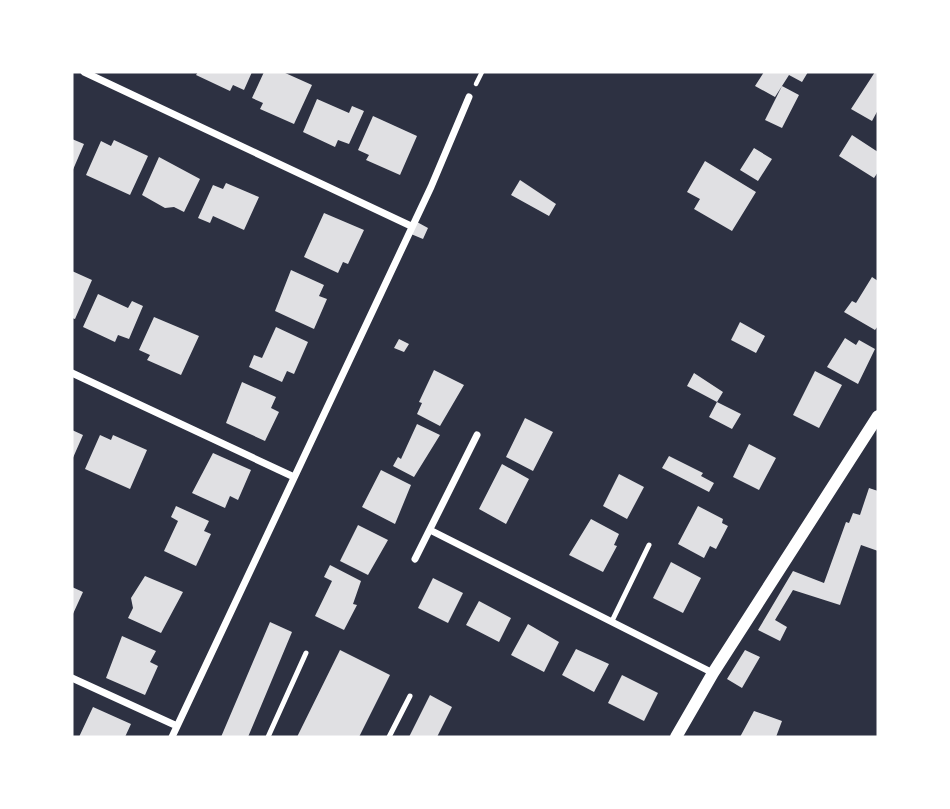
<svg xmlns="http://www.w3.org/2000/svg" width="950" height="809" font-family="'IBM Plex Serif',serif">
<style>
.building{fill:#e0e0e3}
.lines{fill:none;stroke-linecap:round;stroke-linejoin:round}
.path{stroke:#fff;stroke-width:4.5}
.service{stroke:#fff;stroke-width:5}
.minor{stroke:#fff;stroke-width:7}
.tertiary{stroke:#fff;stroke-width:12}
</style>
<rect width="100%" height="100%" fill="#2d3142"/>
<!-- building -->
<path class="building" d="M198 72H252L244 90 233 85 230 91 196 75Z
M264 72H283L312 85 294 124 260 109 263 103 252 98Z
M764 72H808L802 82 789 75 775 97 755 86Z
M875 72H878V110L872 121 851 109Z
M782 86 799 95 782 128 765 120Z
M317 99 349 113 352 106 364 111 349 144 338 140 335 147 303 132Z
M373 116 417 136 400 175 366 160 369 155 358 150Z
M852 135 878 152V172L874 178 839 156Z
M72 139 84 144 72 172Z
M114 140 148 156 130 195 86 175 101 141 111 146Z
M754 148 772 159 758 181 740 170Z
M159 157 200 179 184 212 174 207 165 208 142 195Z
M705 161 756 192 732 231 694 209 700 199 687 192Z
M520 180 556 204 549 216 511 195Z
M226 183 259 197 244 230 213 216 210 223 198 218 213 185 223 189Z
M324 213 364 230 348 264 343 262 338 273 304 257Z
M417 222 428 228 423 239 411 234Z
M291 270 324 285 319 296 327 299 314 329 275 311Z
M72 271 92 280 75 319 72 318Z
M872 277 878 281V326L875 330 844 312 852 301 856 303Z
M98 294 128 308 132 301 143 306 129 339 118 335 115 342 83 327Z
M154 317 199 336 181 375 147 360 150 355 139 350Z
M740 322 765 336 756 353 731 340Z
M276 327 308 342 294 374 287 371 282 382 249 367 254 355 262 358Z
M845 338 856 345 859 340 875 349 858 384 827 367Z
M399 339 409 344 404 352 394 348Z
M434 370 464 385 440 426 417 414 422 403 419 402Z
M815 371 842 385 819 428 793 415Z
M694 373 723 392 717 402 687 386Z
M242 382 276 397 271 408 279 412 265 441 226 423Z
M717 402 741 414 732 429 709 417Z
M525 418 553 432 533 471 506 457Z
M417 424 440 435 414 477 393 466 398 457 401 459Z
M72 430 83 435 72 460Z
M100 435 111 440 113 435 147 450 130 489 85 469Z
M749 444 776 458 759 490 733 477Z
M213 453 251 470 238 500 230 496 225 508 192 493Z
M669 456 703 473 701 476 714 483 709 492 662 468Z
M502 464 529 479 506 524 479 509Z
M381 470 411 485 395 524 362 507Z
M619 474 644 487 627 519 603 506Z
M869 488 878 491V551L861 545 840 605 793 590 775 620 787 627 780 641 758 630 793 571 824 583 846 522 849 523 853 513 860 515Z
M176 506 209 521 204 531 211 534 196 566 164 551 178 521 171 517Z
M698 506 723 519 722 523 728 526 716 549 710 546 704 558 678 544Z
M591 519 619 534 614 545 617 546 603 572 569 555Z
M358 525 388 540 368 575 340 561Z
M671 562 701 578 683 613 653 598Z
M330 565 361 581 353 604 357 605 344 630 315 616 332 581 324 577Z
M145 576 183 592 161 633 128 618 133 608 131 598Z
M433 578 463 593 448 623 418 608Z
M72 587 83 592 72 616Z
M479 601 511 618 499 642 466 625Z
M270 622 292 632 248 737H221Z
M528 624 559 642 544 672 511 655Z
M122 636 156 651 150 662 158 666 145 695 106 678Z
M576 649 609 664 594 692 562 675Z
M340 650 390 675 359 737H297Z
M745 650 760 657 742 688 727 679Z
M622 675 658 693 644 721 608 703Z
M430 695 452 707 437 737H409Z
M93 707 131 724 125 737H79Z
M754 711 782 721 776 737H740Z"/>
<g class="lines">
<!-- path -->
<path class="path" d="M476 84 482 72"/>
<!-- service -->
<path class="service" d="M612 621 649 545
M268 737 306 653
M389 737 410 696"/>
<!-- minor -->
<path class="minor" d="M84 72 411 226
M72 373 294 477
M430 530 713 673
M415 559 477 435
M72 678 177 726
M172 737 431 187 469 97"/>
<!-- tertiary -->
<path class="tertiary" d="M676 737 713 673 878 416"/>
</g>
<!-- border -->
<rect width="950" height="809" fill="none" stroke="#ffffff" stroke-width="147"/>
</svg>
